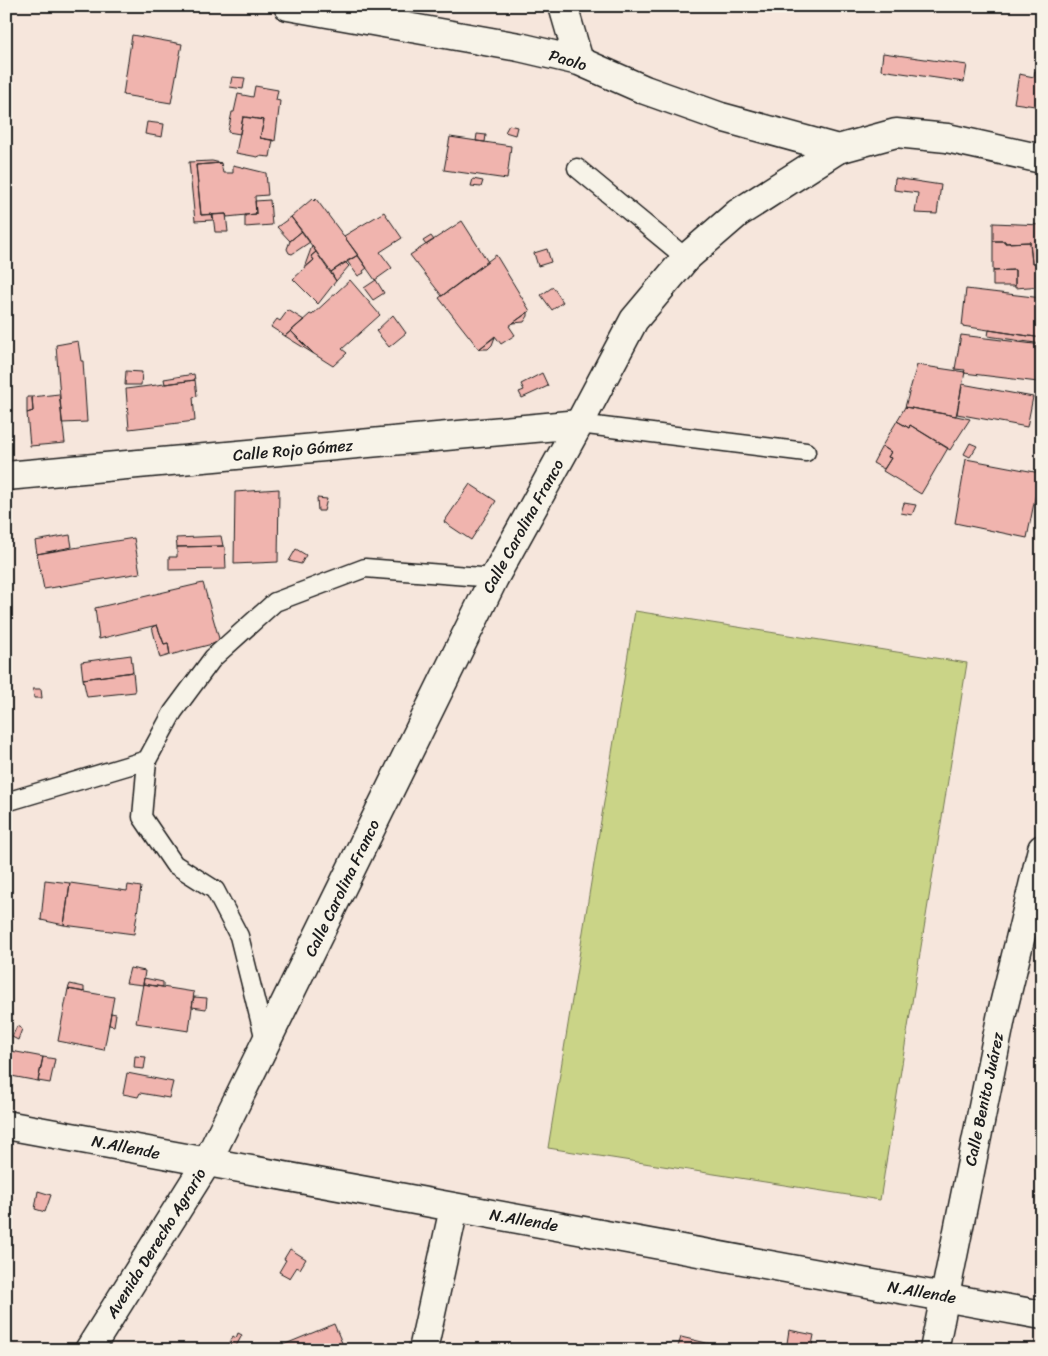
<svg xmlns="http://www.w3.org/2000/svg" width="1048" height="1356" font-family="Sriracha,sans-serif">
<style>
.green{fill:#cad487;stroke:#737852}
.building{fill:#f0b4ae;stroke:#1c1c1c}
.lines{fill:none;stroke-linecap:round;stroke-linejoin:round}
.service-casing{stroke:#1c1c1c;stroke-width:21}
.minor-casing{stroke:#1c1c1c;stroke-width:31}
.tertiary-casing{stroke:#1c1c1c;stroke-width:31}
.service{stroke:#f7f3e8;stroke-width:18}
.minor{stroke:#f7f3e8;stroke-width:28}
.tertiary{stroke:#f7f3e8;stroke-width:28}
.labels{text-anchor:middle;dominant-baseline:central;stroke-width:4;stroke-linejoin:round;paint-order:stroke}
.street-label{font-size:16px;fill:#1c1c1c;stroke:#f7f3e8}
</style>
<rect width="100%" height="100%" fill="#f6e6dc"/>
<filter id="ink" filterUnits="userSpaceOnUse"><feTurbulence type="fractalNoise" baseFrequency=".02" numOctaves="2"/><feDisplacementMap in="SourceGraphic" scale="10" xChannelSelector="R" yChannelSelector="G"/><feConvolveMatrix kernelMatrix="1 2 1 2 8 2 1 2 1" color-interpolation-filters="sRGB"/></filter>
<g filter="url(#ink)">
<!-- green -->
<path class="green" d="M635 611 967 663 880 1200 548 1148Z"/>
<!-- building -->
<path class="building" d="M132 35 182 44 171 103 123 95Z
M883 53 967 65 964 82 881 70Z
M1035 71 1042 72V107L1014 103 1019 74 1034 77Z
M232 77 245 78 243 89 230 87Z
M255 86 278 90 276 100 280 101 275 141 260 138 264 120 246 117H243L240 134 228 132 232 112H234L238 94 253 97Z
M243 117 264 120 260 138 273 140 270 157 259 156 258 157 236 153Z
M147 122 164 124 162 137 145 134Z
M509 125 517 127 515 135 505 132Z
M477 134 486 135 485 142 476 141Z
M450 137 511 146 507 179 444 170Z
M212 161 221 163 196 165 201 215 212 214 213 220 195 221 189 162Z
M221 163 223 173H233V165L266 173 268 195 255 196 256 214 227 217 226 214 201 215 196 165Z
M895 178 941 185 937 214 915 213 918 193 894 190Z
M473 179 483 181 481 187 471 186Z
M312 199 314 201 316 199 358 255 331 272 291 217Z
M270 200 272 225 245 227V215L256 214 255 201Z
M384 212 402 238 380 252 392 268 375 280 344 236Z
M226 214 228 232H215L213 215Z
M291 217 302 231 290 241 277 227Z
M462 221 488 262 442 296 410 255Z
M993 223 1042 225V263H1032L1030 242 1005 243V241H993Z
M302 231 310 242 292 254 289 253 287 249 290 241Z
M431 236 434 240 426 245 423 241Z
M993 241H1005V243L1030 242 1032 263H1042V286L1015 288V270L993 271Z
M312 246 316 252 311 256 314 260 304 268Z
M547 249 551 262 538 266 534 253Z
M316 252 336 281 318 304 293 279 314 260 311 256Z
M358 255 367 268 363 271 364 273 358 276 347 261Z
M496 255 530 311 509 326 515 335 501 344 495 336 479 349 439 298Z
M345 262 349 266 336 281 331 272Z
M1015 270V286H993V271Z
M350 280 380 315 342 349 347 353 333 366 314 354 291 331 310 314 312 315Z
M376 280 384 293 373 300 364 288Z
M553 287 563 302 552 310 541 295Z
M966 289 1042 298V338L962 326Z
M288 310 304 320 285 336 271 327 277 319 280 321Z
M528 312V316L524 322 513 323Z
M393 315 406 333 389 347 376 331Z
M989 330 1042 338V344L988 336Z
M291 331 301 342 314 354 285 336Z
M961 335 1042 345 1038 382 964 373 965 370 955 369Z
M495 337 492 345 488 349H479Z
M78 341 81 361H83L87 422 62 423 56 345Z
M917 365 965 372 956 416 905 407Z
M126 371 142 372 141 385H125Z
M542 373 548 386 522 398 519 392 524 390 521 384Z
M194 374 195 380 165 384 164 379Z
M195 380 197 396 193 397 195 421 129 429 126 389Z
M962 384 1033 397 1027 427 957 414Z
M59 394 65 443 30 446 27 413 33 411 32 397Z
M27 397H32L33 411 27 413Z
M905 407 956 416 970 419 950 450 910 425 909 428 897 421Z
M897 421 909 428 910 425 948 448 921 494 883 471 891 458 888 457 891 452 882 446Z
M970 443 977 446 970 457 964 454Z
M882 446 891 452 888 457 891 458 884 469 873 463Z
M966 459 1040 473 1027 538 955 523Z
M470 484 496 501 471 540 444 522Z
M279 489 278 562 234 564 235 492Z
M317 498 327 499 324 511H318Z
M904 503 916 505 912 515 901 513Z
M70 535 72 547 37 554 35 541Z
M221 536 223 546 177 547 176 538Z
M134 538 140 573 44 589 37 554Z
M223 546 225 547 226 569 169 570V557H177V547Z
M296 549 306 555 301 564 289 561Z
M203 583 220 642 170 655 168 643 164 644 157 625 99 639 95 608Z
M157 625 164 644 168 643 170 655 160 658 152 627Z
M131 655 133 672 83 679 81 662Z
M133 672 135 692 87 697 83 679Z
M33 689H41L42 698H34Z
M45 880 70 883 64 925 41 920Z
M70 883 127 891 128 885 141 887 134 934 64 925Z
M130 968 145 971 143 985 126 983Z
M144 978 163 982V987L143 984Z
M70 984 84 987V992L68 989Z
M143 984 194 992 189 1031 136 1023Z
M68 989 114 997 104 1050 58 1041Z
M194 997 207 998 206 1009 192 1007Z
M111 1013 116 1014 114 1026 109 1025Z
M17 1026 22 1029 18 1040 12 1037Z
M1042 1040V1067L1037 1066Z
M6 1050 43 1057 38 1081 6 1075Z
M135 1056 146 1057 144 1069 134 1068Z
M43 1057 55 1059 50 1083 38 1081Z
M127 1073 173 1082 169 1098 140 1093 138 1097 123 1094Z
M1042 1096V1116L1038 1115Z
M38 1191 51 1195 45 1212 35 1209Z
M290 1249 306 1259 300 1269 297 1267 290 1278 279 1272 286 1260 284 1259Z
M334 1324 345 1350H271Z
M789 1330 814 1335 811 1350H786Z
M238 1333 242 1335 234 1350H226L233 1336 236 1338Z
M681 1337 736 1350H677Z"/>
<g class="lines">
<!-- service casing -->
<g class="service-casing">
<path id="service" d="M577 168 686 258
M579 424 806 452
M6 802 147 760
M266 1044 239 936 215 890 174 864 142 817 147 760 173 712 213 658 275 602 365 568 494 578"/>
</g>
<!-- minor casing -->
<g class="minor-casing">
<path id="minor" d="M288 6 519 47 579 61 645 90 721 117 838 149
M563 6 579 61
M6 476 579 424
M6 1125 1042 1315
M423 1350 454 1208
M934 1350 1002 1013 1042 849"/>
</g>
<!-- tertiary casing -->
<g class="tertiary-casing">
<path id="tertiary" d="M89 1350 207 1162 494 578 579 424 634 320 686 258 738 213 838 149 896 133 947 138 1042 159"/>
</g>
<!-- service -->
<use href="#service" class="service"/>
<!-- minor -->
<use href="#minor" class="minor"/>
<!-- tertiary -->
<use href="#tertiary" class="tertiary"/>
</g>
</g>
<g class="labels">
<!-- street labels -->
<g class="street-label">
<text transform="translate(568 60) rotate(17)">Paolo</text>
<text transform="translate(293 450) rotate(-5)">Calle Rojo Gómez</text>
<text transform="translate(523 526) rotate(-61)">Calle Carolina Franco</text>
<text transform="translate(342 888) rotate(-64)">Calle Carolina Franco</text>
<text transform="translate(984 1099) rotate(-78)">Calle Benito Juárez</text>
<text transform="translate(126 1147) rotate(11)">N.Allende</text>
<text transform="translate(524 1220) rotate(10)">N.Allende</text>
<text transform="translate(156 1243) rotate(-58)">Avenida Derecho Agrario</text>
<text transform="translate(922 1292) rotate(10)">N.Allende</text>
</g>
</g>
<!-- margin -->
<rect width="1048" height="1356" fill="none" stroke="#f7f3e8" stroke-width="25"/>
<rect x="12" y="12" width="1023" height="1331" fill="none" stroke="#1c1c1c" stroke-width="2" filter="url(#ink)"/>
</svg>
